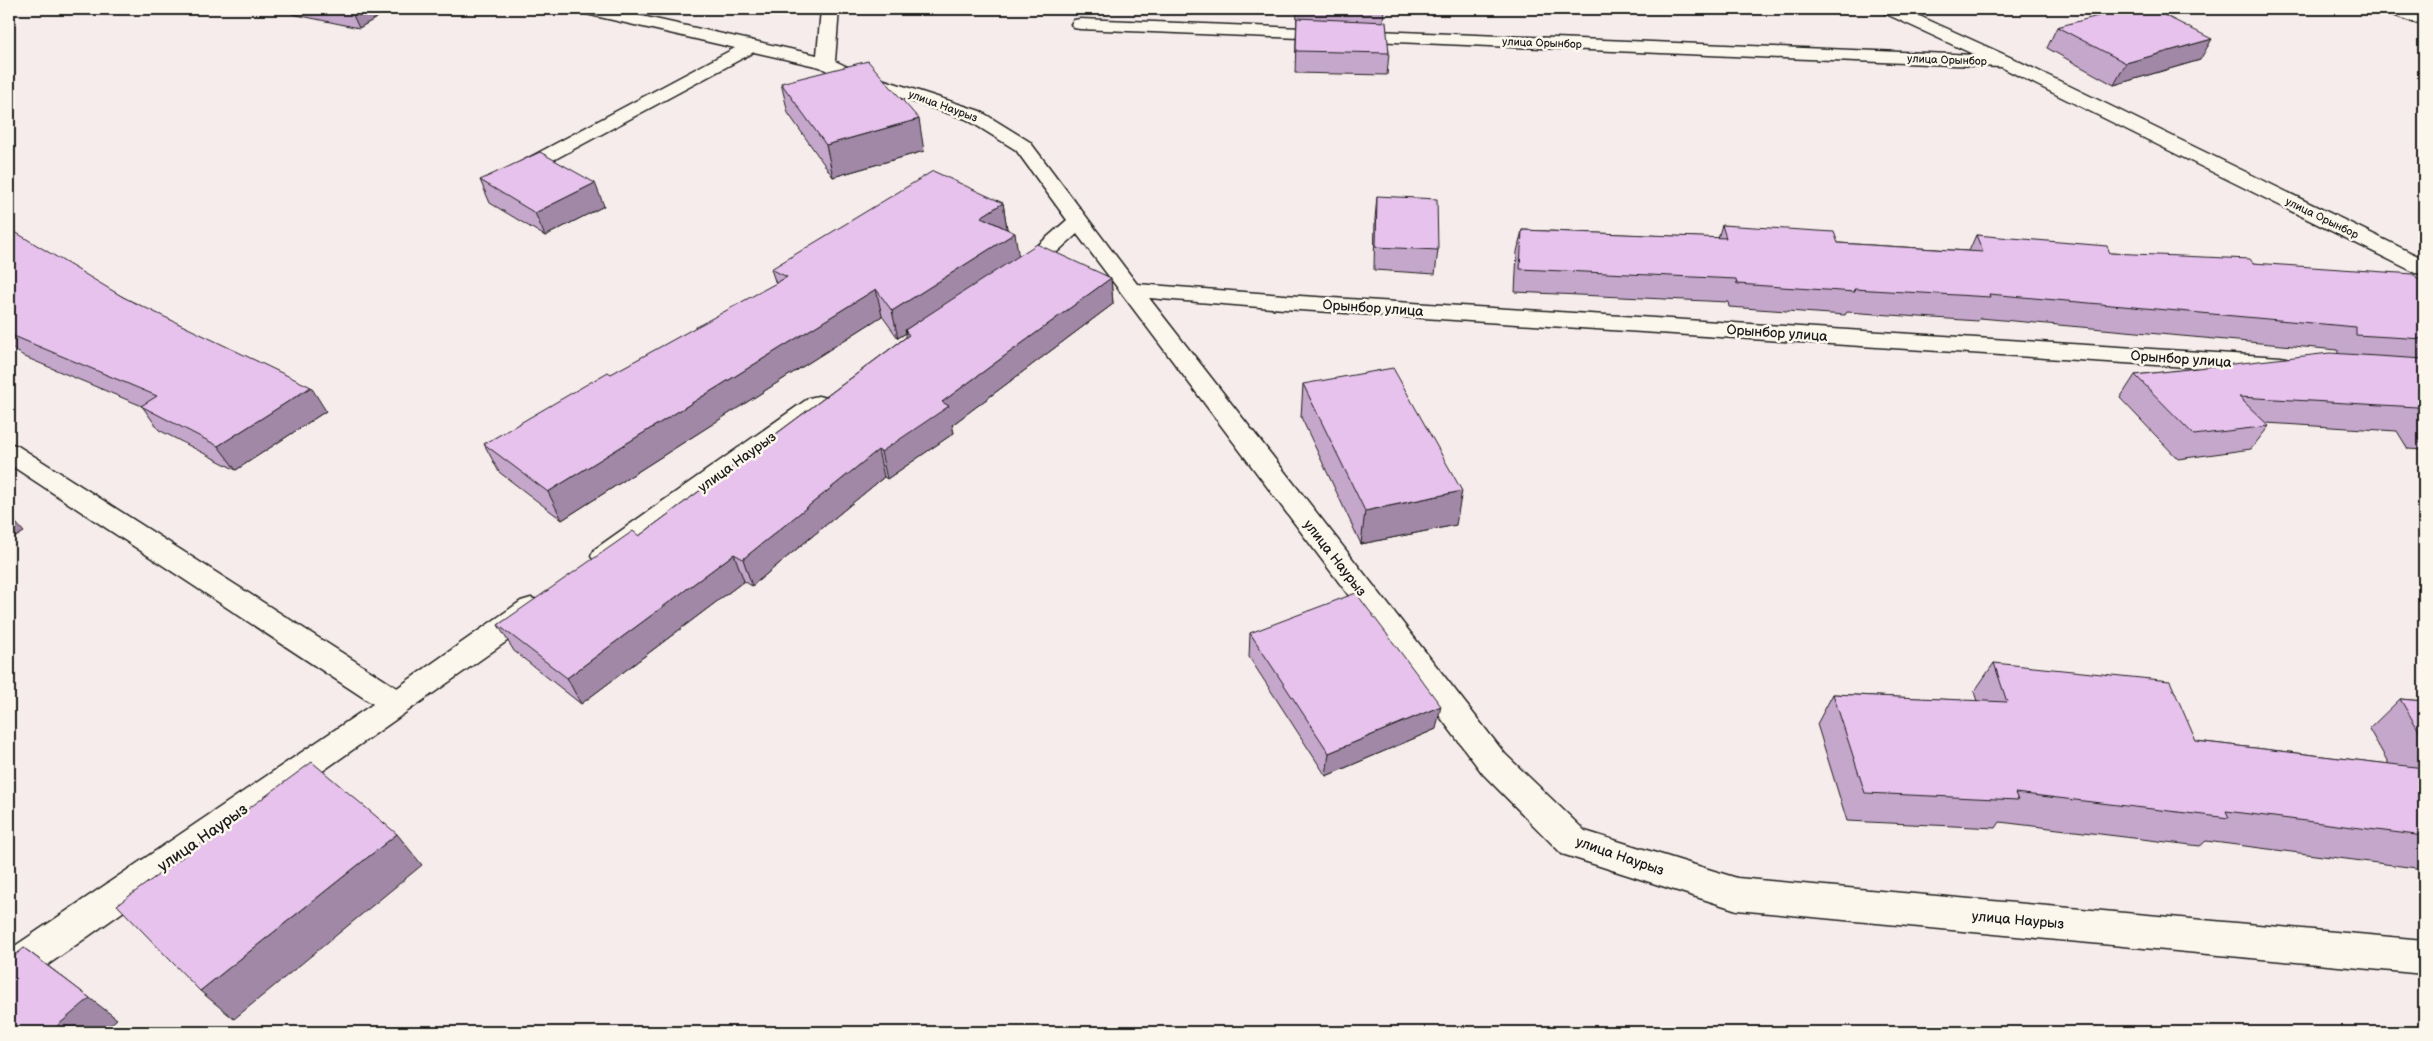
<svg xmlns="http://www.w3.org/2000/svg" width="2433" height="1041" font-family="'Balsamiq Sans',sans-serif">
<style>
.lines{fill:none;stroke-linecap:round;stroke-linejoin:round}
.minor-casing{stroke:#1c1c1c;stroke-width:3}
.minor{fill:#fbf7ec;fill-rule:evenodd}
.wall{fill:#c6a7cc;stroke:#1c1c1c}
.shaded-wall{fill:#a188a6;stroke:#1c1c1c}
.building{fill:#e6c2ed;stroke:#1c1c1c}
.labels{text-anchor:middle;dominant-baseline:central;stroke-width:5;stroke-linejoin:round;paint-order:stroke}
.far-street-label{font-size:11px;fill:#1c1c1c;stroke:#fbf7ec}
.street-label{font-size:14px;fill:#1c1c1c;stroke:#fbf7ec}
.near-street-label{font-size:16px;fill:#1c1c1c;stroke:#fbf7ec}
</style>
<rect width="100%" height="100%" fill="#f7ecec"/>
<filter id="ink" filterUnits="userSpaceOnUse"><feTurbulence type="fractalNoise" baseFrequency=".02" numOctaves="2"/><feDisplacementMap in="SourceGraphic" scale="10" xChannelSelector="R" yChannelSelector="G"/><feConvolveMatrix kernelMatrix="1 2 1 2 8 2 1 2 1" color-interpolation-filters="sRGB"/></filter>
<g filter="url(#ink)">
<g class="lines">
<!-- minor casing -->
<g class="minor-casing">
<path id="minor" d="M579 9H610L817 55 821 9H839L835 61 854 70 980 111 1030 142 1137 284 1284 295 2281 357 2290 359 2293 365 2290 371 2281 373 1284 309 1149 298 1505 754 1585 831 1737 878 2424 940V974L1737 910 1562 854 1483 774 1077 234 1028 278 1020 280 1012 278 1009 273 1012 268 1067 220 1016 150 966 119 840 78 820 67 754 52 520 178 513 180 506 178 503 174 506 170 735 48 582 13Z
M1881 9H1904L2012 58 2424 259V275L2416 273 2001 67 1080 29 1074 28 1071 24 1074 20 1080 19 1975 55 1884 13Z
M2385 9H2409L2424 15V26L2388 13Z
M818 396 827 398 831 404 827 410 615 563 605 566 595 563 591 556 595 549 809 398Z
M9 443 18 446 397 688 521 601 531 598 541 601 546 609 541 617 22 983 9 988V950L373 704 9 464Z"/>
</g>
<!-- minor -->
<use href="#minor" class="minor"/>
</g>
<!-- wall -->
<path class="wall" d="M289 9H392L359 28 292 14Z
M1297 9H1384L1383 22 1389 53 1387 75 1295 73Z
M2057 27 2200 60 2114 85 2047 48Z
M781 83 924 151 833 177 788 113Z
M480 180 604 206 545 236 490 203Z
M1377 196 1438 250 1435 274 1374 270 1375 219Z
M1003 203 1007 229 1018 256 1111 278 1113 304 952 425 954 433 887 479 884 477 752 586 744 581 581 704 514 651 498 625 639 536 906 337V333L898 338 882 316 562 520 499 472 484 444 776 284 771 269Z
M1722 225 1838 243 1969 251 1976 235 2110 253 2253 263 2424 287V450L2408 449 2397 431 2266 423 2269 426 2251 449 2178 459 2120 398 2135 375 2338 354V350L1980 318 1978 321 1847 312 1845 315 1729 307 1728 302 1515 292 1517 252 1522 230 1718 238Z
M9 235 123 297 326 411 236 470 159 430 142 406 25 357 9 346Z
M1303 384 1456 525 1361 544 1301 417Z
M1250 633 1436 729 1326 776 1249 657Z
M1994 663 2196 741 2389 764 2369 729 2400 699 2424 701V869L2206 841 2200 846 2000 822 1996 828 1847 821 1817 724 1833 694 1977 701 1974 692Z"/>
<!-- shaded-wall -->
<path class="shaded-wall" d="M350 9H392L359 28Z
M2212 39 2200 60 2114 85 2126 63Z
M919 119 924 151 833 177 826 145Z
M595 183 604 206 545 236 535 213Z
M1003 203 1007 229 981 217Z
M1015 233 1019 259 905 330 906 333 898 338 892 311Z
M1111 278 1113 304 952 425 954 433 887 479 881 452 942 402Z
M876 289 882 316 562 520 548 492Z
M311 387 326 411 236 470 218 446Z
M878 450 884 477 752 586 743 559Z
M1462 491 1456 525 1361 544 1365 511Z
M9 515 24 532 9 541Z
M734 554 744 581 581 704 567 678Z
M1441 706 1436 729 1326 776 1329 753Z
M397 834 422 865 234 1019 200 991Z
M24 948 52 969 117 1019 102 1032H50Z"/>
<!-- building -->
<path class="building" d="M1340 9H1384V10Z
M2124 9H2152L2212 39 2126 63 2057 27Z
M1297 18 1386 22 1389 53 1296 51Z
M868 61 919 119 826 145 781 83Z
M540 152 595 183 535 213 480 180Z
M933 171 1003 203 981 217 1015 233 892 311 876 289 548 492 484 444 608 372 611 374 787 277 771 269Z
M1377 196 1437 199 1438 250 1376 247Z
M1722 225 1834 232 1838 243 1983 252 1976 235 2107 246 2110 253 2250 259 2253 263 2414 274 2424 287V339L2356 335V327L1989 294 1990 297 1854 289 1855 292 1737 284 1736 279 1520 269 1522 230 1726 238Z
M15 232 123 297 311 387 218 446 141 406 157 396 9 334V235Z
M1037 244 1111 278 942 402 949 406 881 452 878 450 743 559 734 554 567 678 498 625 633 531 639 536 909 335 905 330Z
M2330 353 2424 359V419L2417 407 2239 397 2269 426 2194 435 2135 375Z
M1393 368 1462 491 1365 511 1303 384Z
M1356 593 1441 706 1329 753 1250 633Z
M1994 663 2170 681 2196 741 2424 768V836L2226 811 2229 818 2015 793 2018 800 1865 793 1833 694 2007 702Z
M2400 699 2424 701V739Z
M312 762 397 834 200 991 117 905Z
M24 948 90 998 50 1032H9V960Z"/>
</g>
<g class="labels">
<!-- far-street labels -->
<g class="far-street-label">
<text transform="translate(1542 43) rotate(2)">улица Орынбор</text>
<text transform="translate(1947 60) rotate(2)">улица Орынбор</text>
<text transform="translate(943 106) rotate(20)">улица Наурыз</text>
<text transform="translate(2322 218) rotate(26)">улица Орынбор</text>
</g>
<!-- street labels -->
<g class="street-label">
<text transform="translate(1373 308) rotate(4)">Орынбор улица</text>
<text transform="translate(1777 333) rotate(4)">Орынбор улица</text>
<text transform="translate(2181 359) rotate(4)">Орынбор улица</text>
<text transform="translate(737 462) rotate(-36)">улица Наурыз</text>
<text transform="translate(1335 558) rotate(52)">улица Наурыз</text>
<text transform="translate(1620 856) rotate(19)">улица Наурыз</text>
<text transform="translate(2018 920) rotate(5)">улица Наурыз</text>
</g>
<!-- near-street labels -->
<g class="near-street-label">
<text transform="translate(203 838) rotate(-35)">улица Наурыз</text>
</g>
</g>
<!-- margin -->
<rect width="2433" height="1041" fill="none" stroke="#fbf7ec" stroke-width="30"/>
<rect x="15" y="15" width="2403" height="1011" fill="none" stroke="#1c1c1c" stroke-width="2" filter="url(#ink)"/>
</svg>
